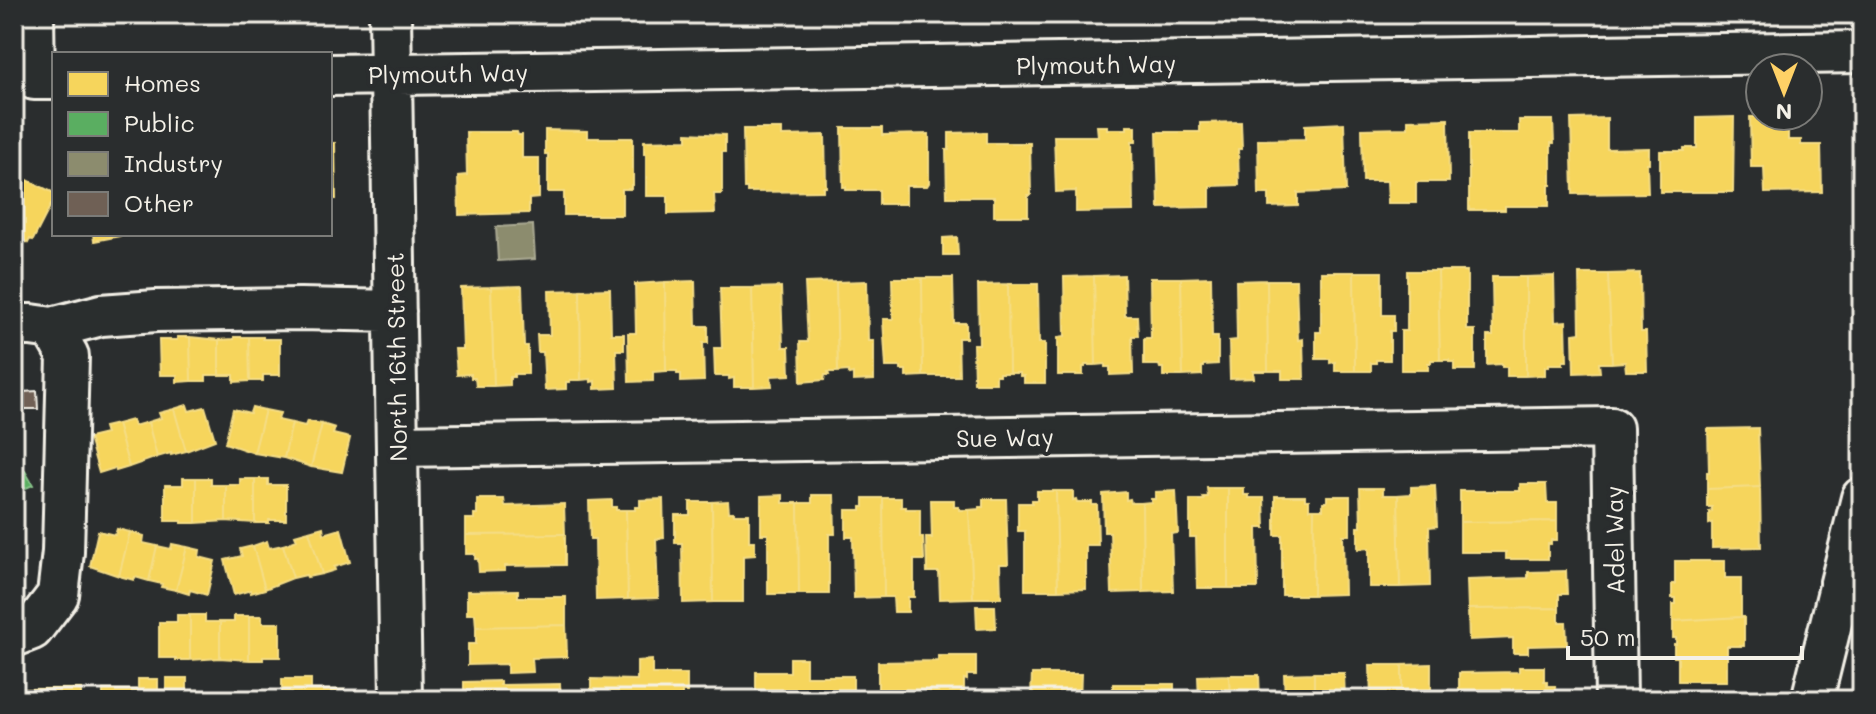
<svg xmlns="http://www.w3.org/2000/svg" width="1876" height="714" font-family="Mali,sans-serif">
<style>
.homes{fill:#f6d55c;stroke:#f5dd86;stroke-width:2}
.public{fill:#5aae61;stroke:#88c28a;stroke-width:2}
.industry{fill:#8c8c6e;stroke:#abaa93;stroke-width:2}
.building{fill:#6f6055;stroke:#f4f1e8;stroke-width:2}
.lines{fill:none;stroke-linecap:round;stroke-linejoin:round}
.minor-casing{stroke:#f4f1e8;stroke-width:46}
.minor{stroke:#2a2d2e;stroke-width:40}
.labels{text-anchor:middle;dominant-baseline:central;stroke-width:8;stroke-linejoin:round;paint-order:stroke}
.street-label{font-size:24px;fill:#f4f1e8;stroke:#2a2d2e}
</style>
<rect width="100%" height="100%" fill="#2a2d2e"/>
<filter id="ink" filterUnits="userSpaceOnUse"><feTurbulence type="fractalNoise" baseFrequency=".0125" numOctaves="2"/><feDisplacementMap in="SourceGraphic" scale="16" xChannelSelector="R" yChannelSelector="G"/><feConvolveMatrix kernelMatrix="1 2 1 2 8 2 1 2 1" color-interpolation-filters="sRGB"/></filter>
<g filter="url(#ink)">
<!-- homes -->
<path class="homes" d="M146 14H180V18L146 19Z
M1788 116V140H1801V145H1821L1822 192 1765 193 1764 167H1751L1750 117Z
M1734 117 1733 192H1660V151H1684V148H1697V118Z
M1607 118V149L1649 148V163H1647L1648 193 1573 194 1571 119Z
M1448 119 1449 182H1416V203H1388L1387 181H1363L1362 129 1408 128V120Z
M1519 120H1553L1554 143H1551V185H1549V206H1505V210H1469V133H1519Z
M1241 122 1242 149H1238L1239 185 1210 186V207L1159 208 1157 132H1200V123Z
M1344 123 1346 191 1298 193V206L1269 207V194H1259L1258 140 1305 139V125Z
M1097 126H1107V129H1127V126H1136V141H1132L1133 211 1076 212V191L1056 192 1054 136H1098Z
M842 128H882V135L929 134V183L927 186H906V204H879V190H846V187H843Z
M743 129H782V136L825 135 826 187H823V191L747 192V188H744Z
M545 130 587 131V138H633V185H631V189H622V215H564V192H548V154H545Z
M466 132H517L518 135H522V158H539V198L529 199V213L459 215 458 176 467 175Z
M986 132V143H1030L1031 195H1028V216H994V197H947L946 150H949V133Z
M687 133 725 135V152H722V194H714L715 213 668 214V196H646V154H644V141L687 140Z
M330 143H335L336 199H330Z
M14 164 21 167 17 175 54 193V199L33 240 30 239 28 243 25 241 17 259 14 258Z
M93 234H130L94 241Z
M957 237 958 255H943V238Z
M1407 271H1438L1440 360H1431V363H1428V370H1401V331H1407Z
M1438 271H1467V330H1475V370H1454V362H1449V360H1440Z
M1321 272H1354L1355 371H1335V362L1330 363V359H1316V332H1321Z
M1354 272H1382V315H1394V331H1390V360H1376V363H1371V371H1355Z
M1640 273 1641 332H1646L1647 371H1626L1625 362 1612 363 1608 274Z
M1579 274H1608L1612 363H1599L1600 372 1574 373 1573 334 1580 333Z
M1124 275 1125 316H1137L1138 336H1132L1133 374 1110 375V367H1105V364L1096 365 1094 276Z
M1094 276 1096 365H1085V367H1083V375H1058V337L1065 336 1064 277Z
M1554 276 1555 322 1566 321 1567 361H1563V364H1549V367H1545V375L1526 376V277Z
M1211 277 1212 337H1218V364L1204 365V367H1202V375L1183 376 1181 278Z
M1492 277H1526V376H1507V367H1502V364L1487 365V336H1493Z
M892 278H922L923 376 906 377V370H901V367H886L883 319H893Z
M922 278H953L954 323H966V338H958L959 376H923Z
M1150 278H1181L1183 376H1163V368H1160L1159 365H1144V338H1151Z
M1267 280H1296L1298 340 1303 339 1304 379H1282V371H1268Z
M1267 280 1268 371H1253L1254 378 1230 379 1229 341 1237 340 1236 281Z
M695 281 696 326H708V343H703L704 381 681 382V374H677V371H666L665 282Z
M867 281 868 341H874V380L853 381V374L849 375 848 371 838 372 836 282Z
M665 282 666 371 653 372V381L629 382 628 333H636L635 284Z
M836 282 838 372H828L829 375H825L824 380 801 382 800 342H808L805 283Z
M1008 284H1038L1039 343H1045V383H1024V376H1020V373H1009Z
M1008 284 1009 373H999V375H996V383H974L973 344H979L978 285Z
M522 286 524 346H528V374H514V377H510V385L494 386 491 287Z
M491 287 494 386H476L475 378H471V374L457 375 455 349H463L461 288Z
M781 287 783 347H789L790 375 771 376 772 386 754 387 752 288Z
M720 288H752L754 387H734V378L729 379V376H715L714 348H722Z
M610 289 611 334H624V350H616L617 388 595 389V381L591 382V379L581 380 580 290Z
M580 290 581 380H570V382H566V389L545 390 543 352H538L537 335H550L549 291Z
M177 337H190L191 381 177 382V375H160L159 340H177Z
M190 337 219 340V375H206V381H191Z
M234 337H249L250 381 234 382V375H219V340L234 339Z
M249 337H263V339H280V375H263V381H250Z
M187 405 189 411 205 407 215 440 186 451 174 409Z
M252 407 265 410 254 453 225 443 233 409 250 413Z
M174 409 186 451 171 455V453L157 457 148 422 161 418 159 413Z
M265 410 280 413 278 420 292 423 284 458 254 453Z
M132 420 134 426 148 422 157 457 129 467 117 424Z
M307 421 322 424 311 467 284 458 292 423 305 426Z
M117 424 129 467 116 471 115 468 99 473 89 438 106 434 104 427Z
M322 424 335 428 333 434 350 438 342 472 311 467Z
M1758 428 1760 487 1707 489V472H1709L1708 429Z
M183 478H196V523H182V521H165V485H183Z
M196 478H211V485H226V521L196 523Z
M240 479H255V523L226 521V485H240Z
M255 479H268V485H286V520H269V523H255Z
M1520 484H1546L1547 503H1557V521L1460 522V491H1520Z
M1435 486 1437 526 1429 527 1430 586 1400 587 1398 495 1411 494V487Z
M1760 487 1761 547 1712 548V523L1709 524V512L1712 511V507H1707V489Z
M1207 488H1228V588H1197L1196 537H1190V500H1204L1203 497H1208Z
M1228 488H1244V495H1249V498H1264L1265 528H1257L1258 588H1228Z
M1360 488H1383V495H1398L1400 587H1369V548L1358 549V527H1361Z
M1037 491H1056L1058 590H1025V531H1018V503H1032V500H1037Z
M1056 491H1073V500L1076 499 1077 502H1092V505H1097L1098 545H1086V589L1058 590Z
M1176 491 1178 533 1171 534 1173 591 1143 592 1142 503 1151 502V499H1155V492Z
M1126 492V500L1130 499 1131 503H1142L1143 592 1112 593 1110 532H1104L1103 494Z
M783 495V503H798L799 594H768V534H761V496Z
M812 495H834L835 534H829V594H799L798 503H812Z
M1275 496H1305V500H1309V509H1314L1313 595H1282V535H1275Z
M1327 496H1350V535H1343L1344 594 1313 595 1314 509H1323V502H1327Z
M864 498H883L884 597 854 598 853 537H846V510H861V507H864Z
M883 498H901V507H906V509H920V537H923L924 560H914V597H908V612H894L893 597H884Z
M477 499H504L505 506 564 504 565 534 466 535V519H474V514H477Z
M663 499 664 538 656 539 658 598 628 599 626 510H635V507H640V500Z
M983 499H1006L1008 564H1000L1001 598H973L969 510 979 509V507H983Z
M612 500V507H616V510H626L628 599 596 600 595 539H590L589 501Z
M931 500H954V507H959V510H969L973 598 940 599 939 572H927L926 537H931L932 539Z
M728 501 729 512H734V514H749V541H755V555L743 556V602H713L712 502Z
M690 502H712L713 602 683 603 682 543H675V515H690Z
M1557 521V540H1551V544H1548V559H1506V552H1460V522Z
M323 527 324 534 341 529 350 562 334 567 335 570 322 574 309 531Z
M117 529 130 532 119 576 90 566 98 531 115 535Z
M309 531 322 574 307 577 306 575 293 578 283 545 297 540 295 535Z
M130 532 144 536 143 543 157 546 149 581 135 577 134 580 119 576Z
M565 534V565L505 566V571L479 572 478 559H475V554H466V535Z
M267 541 269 548 283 545 293 578 265 589 253 546Z
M172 544 187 547 176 590 161 587 162 584 149 581 157 546 171 549Z
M253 546 265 589 251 593V590L234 595 225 560 242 556 240 549Z
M187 547 200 550 199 557 215 561 207 595 190 590 189 594 176 590Z
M1675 561H1725V578H1741V617L1673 621V604H1676V598H1672V584H1675Z
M1566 571 1567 594H1559V608L1468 609 1467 580 1528 578V572Z
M518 590V597H566V625L476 627 475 614H467V591Z
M976 606H995L996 628 977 629Z
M1559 608V622H1566L1567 645 1528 646V653H1513V638L1469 640 1468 609Z
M177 615H190V660H176V658H159V622H177Z
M190 615H205V622H220V658L190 660Z
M234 616H249V660L220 658V622H234Z
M249 616H262V623H280V657H263V660H249Z
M1741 617H1744V646H1727V681H1678V657H1674V644H1676V638H1673V621Z
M566 625 567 657 532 658 533 672 507 673V664L468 665V644H476V627Z
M938 656H976V675H967V680L964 679V690L878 693V662L938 661Z
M790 658H806V676H853V700H767V695L763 696 764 690H756V672H790Z
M652 660V674H687V692H682V696H678V700H591V679L637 680V661Z
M1431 664V700H1402V665Z
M1370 665H1402V700H1371Z
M1519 667H1544V681H1547V686H1555L1556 700H1459V673L1519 672Z
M1314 673V700H1285L1284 674Z
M1314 673H1344L1345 700H1314Z
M1032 674H1081L1080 700H1028V696H1031Z
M1229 675H1259L1260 700H1230Z
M1229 675 1230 700H1199L1198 676Z
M166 678H187V691L221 690V700H162V690H166Z
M138 679H158V690H162V700H103V690H138Z
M282 679H311V690H344V700H249V696H282Z
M500 681V685L560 684 561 700 464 699V682Z
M1113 684H1143V700H1113Z
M1143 684H1174V700H1143Z
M14 689H21V700H14Z
M21 689H81V700H21Z
M964 690V700H878V693Z"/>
<!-- public -->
<path class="public" d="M25 471 33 485 14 493V474Z"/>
<!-- industry -->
<path class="industry" d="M533 225 535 259 498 261 496 227Z"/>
<!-- building -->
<path class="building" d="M37 391 38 409H24L23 392Z"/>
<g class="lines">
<!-- minor casing -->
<g class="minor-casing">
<path id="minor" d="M33 14 34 79H54
M390 14 401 700
M330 75 1862 52
M14 325H31L52 328 68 356 63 552 58 595 32 629 14 636
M52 328 101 315 156 311 300 309 395 311
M397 446 1612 428 1616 700
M1812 700 1862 498"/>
</g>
<!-- minor -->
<use href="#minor" class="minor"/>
</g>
</g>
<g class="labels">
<!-- street labels -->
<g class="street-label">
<text transform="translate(1096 64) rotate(-1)">Plymouth Way</text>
<text transform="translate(448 73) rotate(-1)">Plymouth Way</text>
<text transform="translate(396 357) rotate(-91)">North 16th Street</text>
<text transform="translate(1005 437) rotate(-1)">Sue Way</text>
<text transform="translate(1614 540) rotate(-91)">Adel Way</text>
</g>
</g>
<!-- margin -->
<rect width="1876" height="714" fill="none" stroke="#2a2d2e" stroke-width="48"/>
<rect x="24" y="24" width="1828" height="666" fill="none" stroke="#f4f1e8" stroke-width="3" filter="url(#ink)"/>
<!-- legend -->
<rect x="52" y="52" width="280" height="184" fill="#2a2d2e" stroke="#7b7b78" stroke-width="2"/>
<rect x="68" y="72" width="40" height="24" fill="#f6d55c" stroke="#7b7b78" stroke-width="2"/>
<text x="124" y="92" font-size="24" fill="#f4f1e8">Homes</text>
<rect x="68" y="112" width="40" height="24" fill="#5aae61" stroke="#7b7b78" stroke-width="2"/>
<text x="124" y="132" font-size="24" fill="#f4f1e8">Public</text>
<rect x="68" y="152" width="40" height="24" fill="#8c8c6e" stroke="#7b7b78" stroke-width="2"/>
<text x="124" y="172" font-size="24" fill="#f4f1e8">Industry</text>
<rect x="68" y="192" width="40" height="24" fill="#6f6055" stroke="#7b7b78" stroke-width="2"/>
<text x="124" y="212" font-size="24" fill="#f4f1e8">Other</text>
<!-- north arrow -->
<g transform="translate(1784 92) rotate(180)"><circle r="38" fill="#2a2d2e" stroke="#7b7b78" stroke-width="2"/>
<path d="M0-6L14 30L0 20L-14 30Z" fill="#ffd166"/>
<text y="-12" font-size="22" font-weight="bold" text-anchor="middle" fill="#f4f1e8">N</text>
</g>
<!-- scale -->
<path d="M1568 646v12h234v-12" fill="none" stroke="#f4f1e8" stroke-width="4"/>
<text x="1580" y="646" font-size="24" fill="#f4f1e8" stroke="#2a2d2e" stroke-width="6" paint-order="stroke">50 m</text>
</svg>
